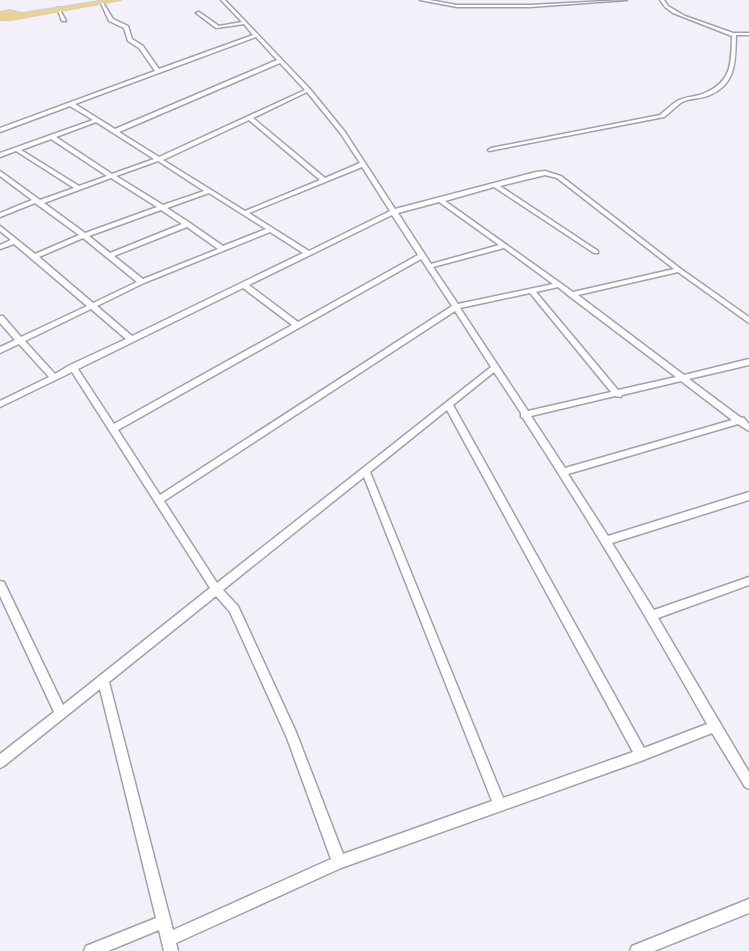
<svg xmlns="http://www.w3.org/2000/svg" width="749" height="951" viewBox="0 0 749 951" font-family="'DejaVu Sans',sans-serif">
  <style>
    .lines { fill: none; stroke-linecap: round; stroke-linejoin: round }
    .street-casing { stroke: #a2a0a8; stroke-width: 3 }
    .primary-casing { stroke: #d0cfd0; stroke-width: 2 }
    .street { fill: #fff; fill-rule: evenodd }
    .primary { fill: #e9d38d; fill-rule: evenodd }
  </style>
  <rect width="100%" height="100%" fill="#f3f0f9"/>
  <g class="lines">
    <defs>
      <g id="street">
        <path d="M221,0H225L310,89L345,132L395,209L536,172L545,171L561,176L681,269L749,317V323L678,272L578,295L684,375L749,359V365L689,379L740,417L744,418L749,424V431L738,424L568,474L608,536L749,492V500L612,543L654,610L749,577V585L658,618L749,772V789L745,787L712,733L641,761L341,868L176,943L178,951H164L159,930L108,951H84L86,946L156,918L100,689L4,766L0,768V754L54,712L0,596V581L4,582L63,705L210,588L72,372L0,407V401L49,377L19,344L0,353V347L15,340L0,323V316H3L21,337L87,306L14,244L0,249V245L11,240L0,231V226L35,254L79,235L35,203L0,217V213L32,200L0,176V171L40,200L74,188L16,151L0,157V153L93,120L70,106L0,132V128L155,71L139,48L128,41L124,28L109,21L100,1H102L113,19L128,26L132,39L143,46L159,69L253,35L244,24L216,28L196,13L199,12L219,26L242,22ZM256,37L277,60L115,129L75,104ZM280,63L305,90L159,157L119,132ZM307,92L341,134L360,163L325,178L253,118ZM249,120L320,180L245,211L163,160ZM96,122L154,159L112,174L56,137ZM51,139L107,176L79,186L21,150ZM158,161L204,191L163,205L116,176ZM362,167L390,211L309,251L249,213ZM545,175L557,178L674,269L573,292L445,201L494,187L594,253H598V251L500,186ZM111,178L157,207L85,233L44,203ZM209,193L266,229L223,246L190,223L167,208ZM439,202L499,245L431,264L398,213ZM161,210L182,224L110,253L89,236ZM392,215L418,255L298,322L249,285ZM187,227L218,249L143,279L114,256ZM270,232L303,253L132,336L97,306L144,283ZM83,238L137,282L93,303L39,257ZM504,248L553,284L458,304L433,267ZM421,259L452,306L160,495L118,430ZM558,287L569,296L676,377L618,390L536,292ZM243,288L292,325L114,424L78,369ZM530,293L611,392L528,411L460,308ZM91,309L126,339L70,365L55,374L25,341ZM455,311L491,367L217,583L164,501ZM494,372L521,413V417L523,418C588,518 648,619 707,724L644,748L453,405ZM681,381L732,420L565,468L531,416L615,396L621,397L622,395ZM447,410L633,752L503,798L370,472ZM364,477L492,801L343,854L296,732L238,606L223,590ZM216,596L230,612L287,738L331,859L173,930L109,682Z"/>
        <path d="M420,0H429L457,5H530L627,0L530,7H457Z"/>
        <path d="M660,0H664L668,6L685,16L733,33H749V35H736C735,61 737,83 710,95C701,99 690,98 682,102C676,106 670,113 664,117L489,151L488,150L491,148L660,115C666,110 673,103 679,100C688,96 698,97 707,92C733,80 731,61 732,36L673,13L665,7Z"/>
        <path d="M57,8H59L66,21H62Z"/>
        <path d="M749,899V913L654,951H630L632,946Z"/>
      </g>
      <path id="primary" d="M106,0H121L11,20H0V16L13,15L0,16V12L10,10L22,13Z"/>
    </defs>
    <use href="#street" class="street-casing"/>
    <use href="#primary" class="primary-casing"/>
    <use href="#street" class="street"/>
    <use href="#primary" class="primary"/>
  </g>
</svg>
